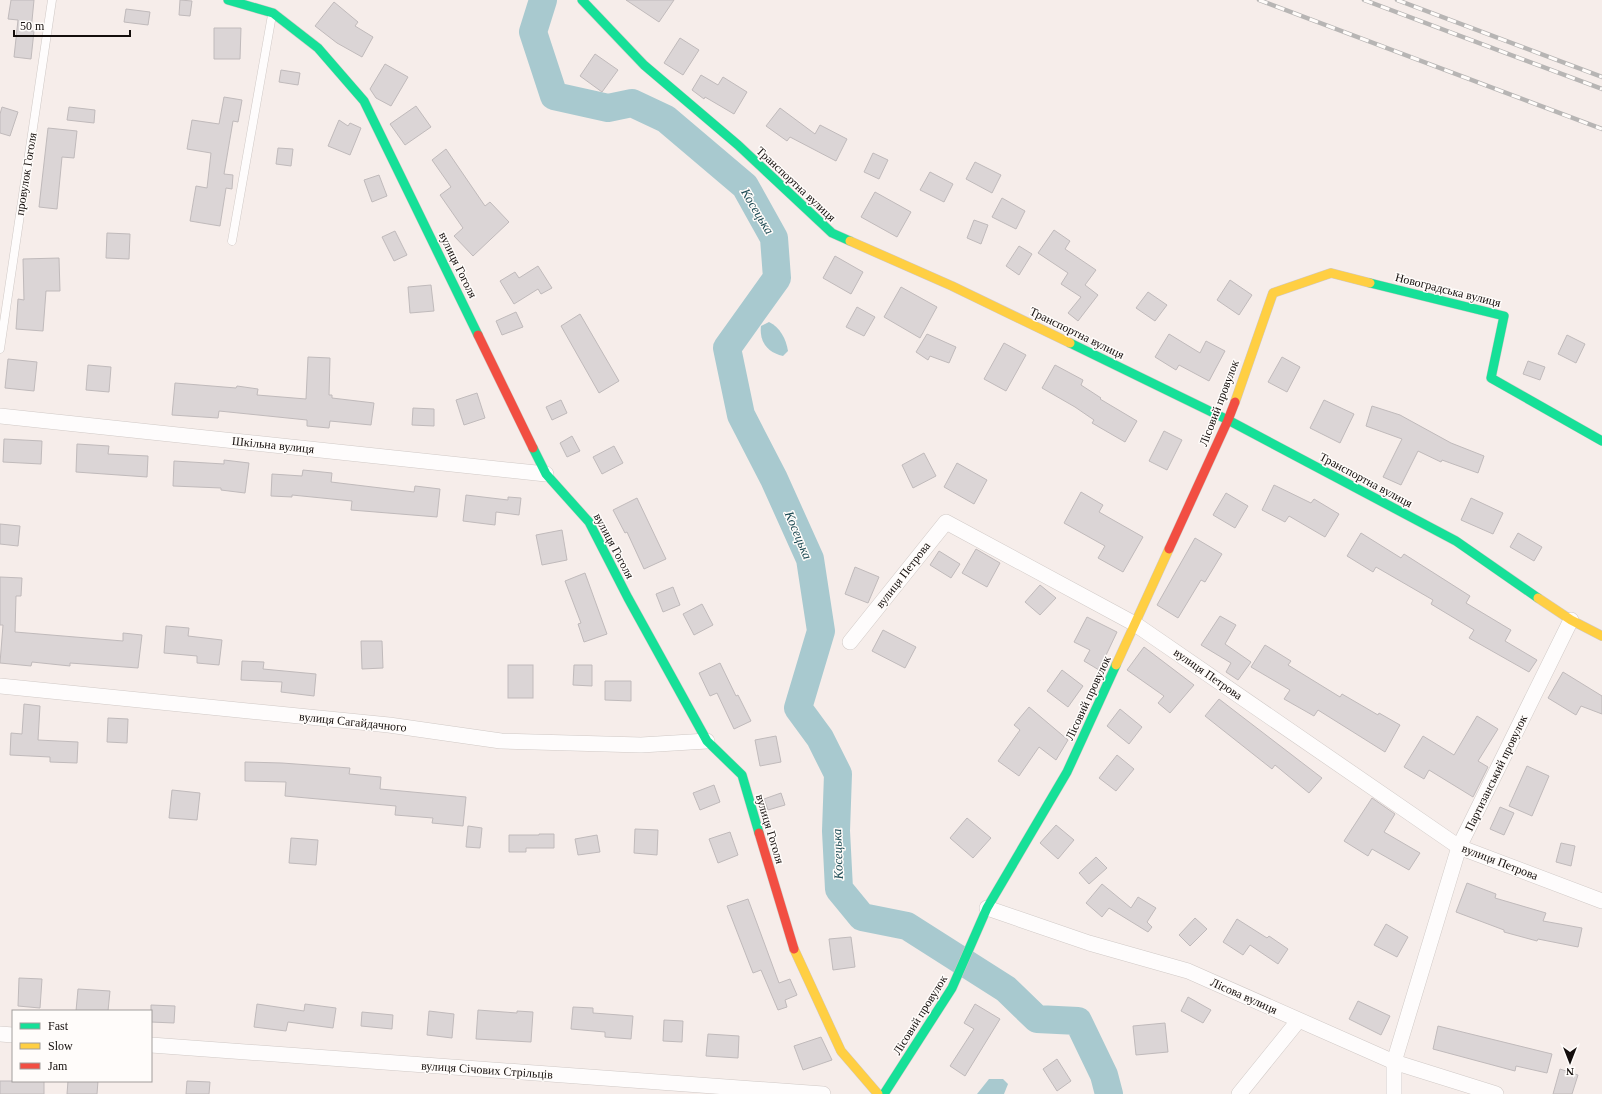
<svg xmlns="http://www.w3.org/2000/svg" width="1602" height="1094" viewBox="0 0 1602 1094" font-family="Georgia,serif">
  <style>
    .water { fill: #a8c9cf }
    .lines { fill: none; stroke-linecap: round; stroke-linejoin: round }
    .river { stroke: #a8c9cf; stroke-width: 28 }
    .building { fill: #dbd5d6; stroke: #c0babb }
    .lane-casing { stroke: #d0c9c6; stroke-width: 9 }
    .street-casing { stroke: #d0c9c6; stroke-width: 16 }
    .fast-casing { stroke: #d0c9c6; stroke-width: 10 }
    .slow-casing { stroke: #d0c9c6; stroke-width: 10 }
    .jam-casing { stroke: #d0c9c6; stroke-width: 10 }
    .lane { stroke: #fefcfc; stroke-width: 8 }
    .street { stroke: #fefcfc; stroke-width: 15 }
    .fast { stroke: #16e098; stroke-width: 9 }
    .slow { stroke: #ffcf43; stroke-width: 9 }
    .jam { stroke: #f24e42; stroke-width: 9 }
    .rail-casing { stroke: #b7b5b4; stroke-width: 4.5 }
    .rail { stroke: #fffcfa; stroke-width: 3; stroke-dasharray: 9; stroke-linecap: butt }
    .labels { text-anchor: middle; stroke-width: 3; stroke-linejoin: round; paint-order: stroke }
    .street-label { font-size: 12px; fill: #140e0c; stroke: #fffcfa }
    .water-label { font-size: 13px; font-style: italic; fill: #1c4a53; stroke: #fffcfa }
  </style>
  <rect width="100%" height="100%" fill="#f6edea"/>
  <g class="water">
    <path d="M769,322C780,327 786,339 788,351L783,356C768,353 759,342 761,326Z"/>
    <path d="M989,1079H1003L1008,1084L1004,1094H977Z"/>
  </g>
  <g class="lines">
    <path class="river" d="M543,0L533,32L554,96L608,108L632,103L666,119L745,186L774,238L777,278L727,348L741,415L774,479L810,559L821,631L798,708L820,738L838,774L836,831L839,889L862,917L907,926L1006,989L1037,1019L1078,1021L1104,1075L1109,1094"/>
  </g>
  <g class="building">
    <path d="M11,0H34L31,31H34L31,59L14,57L18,20L8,19Z"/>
    <path d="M180,0L192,1L190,16L179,15Z"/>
    <path d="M626,0H674L659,22Z"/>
    <path d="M334,2L358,22L355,26L373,37L362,57L337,43L315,26Z"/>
    <path d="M126,9L150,12L148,25L124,22Z"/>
    <path d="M214,28H241L240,59H214Z"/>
    <path d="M680,38L699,50L683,75L664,63Z"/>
    <path d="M595,54L618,70L602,92L580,76Z"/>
    <path d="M385,64L408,77L391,106L376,98L370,89Z"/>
    <path d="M281,70L300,73L298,85L279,82Z"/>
    <path d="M701,75L718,85L723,77L747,92L734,114L705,97L704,99L692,90Z"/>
    <path d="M224,97L242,100L238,122L233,121L224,174L233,175L232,189L226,188L220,226L190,221L196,186L207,188L211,153L187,149L192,120L219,124Z"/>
    <path d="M416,106L431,127L405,145L390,124Z"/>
    <path d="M2,107L18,112L10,136L0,133V114Z"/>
    <path d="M69,107L95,110L94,123L67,120Z"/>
    <path d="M780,108L815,134L820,125L847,139L836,161L790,137L787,141L766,126Z"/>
    <path d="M339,120L348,126L350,123L361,128L350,155L328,146Z"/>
    <path d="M48,128L77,131L74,158L62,157L57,209L39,207Z"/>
    <path d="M278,148L293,149L291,166L276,164Z"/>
    <path d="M446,149L485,206L490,202L509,222L473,256L454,236L463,228L440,195L451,187L432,160Z"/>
    <path d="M873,153L888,160L879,179L864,172Z"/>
    <path d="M975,162L1001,175L992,193L966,179Z"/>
    <path d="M930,172L953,184L944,202L920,190Z"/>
    <path d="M379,175L387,196L372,202L364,180Z"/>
    <path d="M875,192L911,212L897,237L861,217Z"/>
    <path d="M1002,198L1025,211L1016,229L992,217Z"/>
    <path d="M974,220L988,225L981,244L967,238Z"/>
    <path d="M1054,230L1070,241L1065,249L1096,270L1085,285L1098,295L1078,321L1068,313L1081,297L1061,284L1068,273L1038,253Z"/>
    <path d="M395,231L407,255L394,261L382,237Z"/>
    <path d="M107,233L130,234L129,259L106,258Z"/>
    <path d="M1019,246L1032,254L1019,275L1006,266Z"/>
    <path d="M835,256L863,272L851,294L823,278Z"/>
    <path d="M59,258L60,291H46L43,331L16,329L18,299L24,300L23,259Z"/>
    <path d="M538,266L552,288L541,294L538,289L514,304L500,281L515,272L519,278Z"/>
    <path d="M1230,280L1252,295L1239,315L1217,300Z"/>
    <path d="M431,285L434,311L410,313L408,287Z"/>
    <path d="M901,287L937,307L920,338L884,317Z"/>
    <path d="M1148,292L1167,305L1155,321L1136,308Z"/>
    <path d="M857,307L875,317L864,336L846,327Z"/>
    <path d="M516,312L523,327L502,335L496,321Z"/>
    <path d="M580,314L619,381L599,393L561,326Z"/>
    <path d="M927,334L956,347L949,363L930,356L928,360L916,352Z"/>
    <path d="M1169,334L1200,353L1206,341L1225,351L1209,381L1179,365L1176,370L1155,357Z"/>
    <path d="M1567,335L1585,344L1576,363L1558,354Z"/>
    <path d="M1004,343L1026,355L1006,391L984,379Z"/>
    <path d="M308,357L330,358L329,395H332V398L374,403L371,425L330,421L329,428L307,426V420L219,411L218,418L172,415L175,383L236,388L237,386L258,389L257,395L306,399Z"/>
    <path d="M1282,357L1300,367L1287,392L1268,382Z"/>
    <path d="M8,359L37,362L34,391L5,388Z"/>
    <path d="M1528,361L1545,367L1540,380L1523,374Z"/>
    <path d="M88,365L111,367L109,392L86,390Z"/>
    <path d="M1055,365L1083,380L1081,385L1101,398L1100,399L1137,421L1125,442L1092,423L1094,420L1075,407L1042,388Z"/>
    <path d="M477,393L485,418L464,425L456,400Z"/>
    <path d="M561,400L567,413L552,420L546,407Z"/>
    <path d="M1324,400L1354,414L1340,443L1310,428Z"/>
    <path d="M1372,406L1400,415L1451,443L1484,456L1478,473L1442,460L1441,462L1418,451L1401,485L1383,477L1402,439L1366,426Z"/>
    <path d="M413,408L434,409V426L412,425Z"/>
    <path d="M1164,431L1182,440L1167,470L1149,461Z"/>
    <path d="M572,436L580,451L567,457L560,443Z"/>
    <path d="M4,439L42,441L41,464L3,462Z"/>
    <path d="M77,444L109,446L108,454L148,456L147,477L76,472Z"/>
    <path d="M614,446L623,463L602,474L593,457Z"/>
    <path d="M924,453L936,476L913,488L902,465Z"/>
    <path d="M224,460L249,463L245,493L221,490V488L173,486L174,461L224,464Z"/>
    <path d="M957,463L987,480L974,504L944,487Z"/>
    <path d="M303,470L332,473L331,482L414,492L415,486L440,489L437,517L351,510L352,501L292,495V497L271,496L272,474L302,476Z"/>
    <path d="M1274,485L1311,503L1314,499L1339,514L1325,537L1289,516L1285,522L1262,510Z"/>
    <path d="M1081,492L1103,505L1099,512L1143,537L1123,572L1098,558L1105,546L1064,523Z"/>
    <path d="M1226,493L1248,506L1235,528L1213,515Z"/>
    <path d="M466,495L508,500V497L521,498L519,515L496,512L495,525L463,521Z"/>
    <path d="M637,498L666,559L644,569L627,532L625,533L613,510Z"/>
    <path d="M1471,498L1503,513L1493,534L1461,520Z"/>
    <path d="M0,524L20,526L18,546L0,544Z"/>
    <path d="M562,530L567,560L542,565L536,535Z"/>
    <path d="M1361,533L1401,558L1404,554L1470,596L1466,603L1511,630L1505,641L1537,660L1529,672L1469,638L1474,630L1431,604L1433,600L1376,567L1373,572L1347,556Z"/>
    <path d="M1518,533L1542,547L1534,561L1510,547Z"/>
    <path d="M1195,538L1222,554L1205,582L1201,580L1178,618L1157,605Z"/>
    <path d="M976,549L1000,563L987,587L962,573Z"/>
    <path d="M939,551L960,564L951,578L930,565Z"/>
    <path d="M855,567L879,577L868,603L845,594Z"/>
    <path d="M585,573L607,634L584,642L578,624L581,623L565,581Z"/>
    <path d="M0,577L22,578L21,596H16L15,632L123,641V633L142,635L138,668L70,663V666L32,662L31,666L0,663L3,625H0Z"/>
    <path d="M1040,585L1056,598L1040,615L1025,602Z"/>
    <path d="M673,587L680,605L663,612L656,594Z"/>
    <path d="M702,604L713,625L694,635L683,614Z"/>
    <path d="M1220,616L1236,625L1225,644L1251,662L1238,680L1226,672L1231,663L1201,645Z"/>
    <path d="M1087,617L1117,632L1099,670L1084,661L1090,650L1074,642Z"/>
    <path d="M166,626L189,628L188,636L222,640L219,665L197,663V656L164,653Z"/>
    <path d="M883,630L916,647L905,668L872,651Z"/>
    <path d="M361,641H382L383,668L362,669Z"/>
    <path d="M1265,645L1291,661L1288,665L1340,697L1342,694L1378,715L1379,713L1400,725L1385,752L1318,710L1314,716L1284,699L1290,690L1251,667Z"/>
    <path d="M1144,647L1194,685L1170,713L1158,703L1164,696L1127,670Z"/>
    <path d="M242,661L264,662L263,669L316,674L314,696L281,692L282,682L241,680Z"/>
    <path d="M720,663L736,696L738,695L751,721L734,729L717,693L710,696L699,673Z"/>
    <rect x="508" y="665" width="25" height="33"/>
    <path d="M574,665H592V686L573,685Z"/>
    <path d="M1062,670L1083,686L1068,707L1047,691Z"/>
    <path d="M1563,672L1602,696V714L1581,706L1576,715L1548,698Z"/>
    <path d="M605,681H631V701L605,700Z"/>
    <path d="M1219,699L1322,778L1309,793L1275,765L1272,769L1205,716Z"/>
    <path d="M24,704L40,706L38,740L78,742L77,763L50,762V757L10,755L11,733L22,734Z"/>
    <path d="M1029,707L1068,740L1056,760L1039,747L1019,776L998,761L1020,730L1014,725Z"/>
    <path d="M1120,709L1142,727L1129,744L1107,726Z"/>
    <path d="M1477,716L1498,729L1478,761L1488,767L1473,797L1429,770L1424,779L1404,767L1423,736L1454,755Z"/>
    <path d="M108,718L128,719L127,743L107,742Z"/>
    <path d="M776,736L781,762L760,766L755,740Z"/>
    <path d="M1117,755L1134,769L1116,791L1099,778Z"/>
    <path d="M245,762L282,763L350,768L349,774L381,777L380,789L466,797L463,826L432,823L433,818L395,815L396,806L285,796L286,782L245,781Z"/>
    <path d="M1527,766L1549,776L1532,816L1509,806Z"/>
    <path d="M714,785L720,802L700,810L693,793Z"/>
    <path d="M172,790L200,793L197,820L169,818Z"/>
    <path d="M781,793L785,805L768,810L764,799Z"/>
    <path d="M1372,798L1395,814L1384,832L1420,853L1409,870L1372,849L1368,856L1344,841Z"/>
    <path d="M1500,807L1514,813L1504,835L1490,829Z"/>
    <path d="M967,818L991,838L973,858L950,838Z"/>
    <path d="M1056,825L1074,840L1058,859L1040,843Z"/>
    <path d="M468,826L482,828L480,848L466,847Z"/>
    <path d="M635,829L658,830L657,855L634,853Z"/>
    <path d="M730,832L738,855L718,863L709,839Z"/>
    <path d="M539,834H554V848H526V852H509V835H539Z"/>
    <path d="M597,835L600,852L578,855L575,839Z"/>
    <path d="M291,838L318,840L316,865L289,863Z"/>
    <path d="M1561,843L1575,846L1571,866L1556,862Z"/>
    <path d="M1096,857L1107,868L1089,884L1079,873Z"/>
    <path d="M1467,883L1496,894L1495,898L1546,913L1543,921L1582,928L1578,947L1538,939L1537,941L1504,932V930L1456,912Z"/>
    <path d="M1102,884L1131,908L1138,897L1156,908L1147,922L1152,927L1148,932L1109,908L1102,917L1086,903Z"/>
    <path d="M748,899L779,983L790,979L797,995L785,1000L787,1007L778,1010L761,970L753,973L727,906Z"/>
    <path d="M1195,918L1207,929L1190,946L1179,935Z"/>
    <path d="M1237,919L1267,938L1269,936L1288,949L1278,964L1250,945L1243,955L1223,942Z"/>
    <path d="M1386,924L1408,937L1397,957L1374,945Z"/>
    <path d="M851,937L855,967L833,970L829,939Z"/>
    <path d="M19,978L42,979L40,1008L18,1006Z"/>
    <path d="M78,989L110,991L108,1011H76Z"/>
    <path d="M1188,997L1211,1010L1203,1023L1181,1011Z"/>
    <path d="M1358,1001L1390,1016L1381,1035L1349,1019Z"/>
    <path d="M257,1004L304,1011L305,1004L336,1008L333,1028L288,1022L286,1031L254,1027Z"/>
    <path d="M975,1004L1000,1019L965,1076L950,1066L974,1029L964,1023Z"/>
    <path d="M151,1005L175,1006L174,1023L151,1022Z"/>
    <path d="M573,1007L593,1008V1013L633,1016L631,1039L605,1037V1032L571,1029Z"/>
    <path d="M478,1010L517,1013V1011L533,1012L531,1042L476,1039Z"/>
    <path d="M429,1011L454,1014L452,1038L427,1035Z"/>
    <path d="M362,1012L393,1015L392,1029L361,1026Z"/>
    <path d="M664,1020L683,1021L682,1042L663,1041Z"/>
    <path d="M1165,1023L1168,1052L1136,1055L1133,1026Z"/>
    <path d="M1438,1026L1552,1054L1547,1073L1516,1066L1515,1071L1433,1049Z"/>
    <path d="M708,1034L739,1036L738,1058L706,1056Z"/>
    <path d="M821,1037L832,1060L803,1070L794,1046Z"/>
    <path d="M1057,1059L1071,1081L1057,1091L1043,1069Z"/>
    <path d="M1560,1069L1578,1075L1572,1094H1553Z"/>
    <rect x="0" y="1081" width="44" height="13"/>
    <path d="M68,1081H98L97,1094H67Z"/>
    <path d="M187,1081L210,1082L209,1094H186Z"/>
  </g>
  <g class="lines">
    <defs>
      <g id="lane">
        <path d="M232,241L272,15"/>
        <path d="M0,349L52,0"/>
      </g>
      <g id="street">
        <path d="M0,416L546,474"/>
        <path d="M850,642L946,522L1135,624L1459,847L1602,901"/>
        <path d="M0,686L389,725L501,741L641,745L707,741"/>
        <path d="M987,908L1089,943L1188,971L1394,1062L1496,1094"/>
        <path d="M0,1034L13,1035"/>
        <path d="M151,1045L823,1094"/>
        <path d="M1239,1094L1298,1021"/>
        <path d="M1394,1094V1062L1459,847L1571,620"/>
      </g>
      <g id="fast">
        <path d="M228,0L273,13L318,48L364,101L478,335"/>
        <path d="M582,0L644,65L738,145L832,233L850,241"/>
        <path d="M1370,283L1504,316L1491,378L1602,441"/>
        <path d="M1070,343L1228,420L1456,541L1538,598"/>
        <path d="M533,448L546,474L589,522L628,598L707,741L742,775L759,833"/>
        <path d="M884,1094L952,988L987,908L1067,772L1116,665"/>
      </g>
      <g id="slow">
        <path d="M850,241L952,286L1070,343"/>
        <path d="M1235,402L1273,293L1331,273L1370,283"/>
        <path d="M1538,598L1571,620L1602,636"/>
        <path d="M1116,665L1169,549"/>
        <path d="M794,949L841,1051L878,1094"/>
      </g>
      <g id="jam">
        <path d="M478,335L533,448"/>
        <path d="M1169,549L1228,420L1235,402"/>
        <path d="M759,833L794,949"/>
      </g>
    </defs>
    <use href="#lane" class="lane-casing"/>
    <use href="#street" class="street-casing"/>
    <use href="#fast" class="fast-casing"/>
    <use href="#slow" class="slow-casing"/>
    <use href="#jam" class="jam-casing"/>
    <use href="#lane" class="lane"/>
    <use href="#street" class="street"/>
    <use href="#fast" class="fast"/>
    <use href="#slow" class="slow"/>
    <use href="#jam" class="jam"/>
    <defs>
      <g id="rail">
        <path d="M1259,0L1602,129"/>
        <path d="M1364,0L1602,89"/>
        <path d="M1397,0L1602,77"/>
      </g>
    </defs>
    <use href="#rail" class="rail-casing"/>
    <use href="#rail" class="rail"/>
  </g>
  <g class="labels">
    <g class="street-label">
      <text transform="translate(26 174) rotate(-81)" y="4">провулок Гоголя</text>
      <text transform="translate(796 184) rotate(43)" y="4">Транспортна вулиця</text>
      <text transform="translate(458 265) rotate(64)" y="4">вулиця Гоголя</text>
      <text transform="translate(1448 290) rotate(14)" y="4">Новоградська вулиця</text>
      <text transform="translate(1077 333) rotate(26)" y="4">Транспортна вулиця</text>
      <text transform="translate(1219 403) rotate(-69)" y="4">Лісовий провулок</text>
      <text transform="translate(273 445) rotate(6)" y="4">Шкільна вулиця</text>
      <text transform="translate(1366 480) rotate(28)" y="4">Транспортна вулиця</text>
      <text transform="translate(614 546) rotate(62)" y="4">вулиця Гоголя</text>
      <text transform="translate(903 575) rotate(-52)" y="4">вулиця Петрова</text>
      <text transform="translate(1208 674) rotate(35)" y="4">вулиця Петрова</text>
      <text transform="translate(1088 698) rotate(-65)" y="4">Лісовий провулок</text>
      <text transform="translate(353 722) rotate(6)" y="4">вулиця Сагайдачного</text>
      <text transform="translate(1496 773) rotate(-64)" y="4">Партизанський провулок</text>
      <text transform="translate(770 829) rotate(73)" y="4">вулиця Гоголя</text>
      <text transform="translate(1500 862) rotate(21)" y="4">вулиця Петрова</text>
      <text transform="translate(1244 996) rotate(24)" y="4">Лісова вулиця</text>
      <text transform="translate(920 1015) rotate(-58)" y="4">Лісовий провулок</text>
      <text transform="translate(487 1070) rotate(4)" y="4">вулиця Січових Стрільців</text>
    </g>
    <g class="water-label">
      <text transform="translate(758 211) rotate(59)" y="5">Косецька</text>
      <text transform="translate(799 535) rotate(67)" y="5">Косецька</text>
      <text transform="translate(837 854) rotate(-92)" y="5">Косецька</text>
    </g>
  </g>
  <rect x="12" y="1010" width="140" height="72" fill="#fffcfa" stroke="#a19d9b"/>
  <rect x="20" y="1023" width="20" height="6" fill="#16e098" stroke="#a19d9b"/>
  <text x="48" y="1030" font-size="12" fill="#140e0c">Fast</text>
  <rect x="20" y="1043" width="20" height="6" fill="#ffcf43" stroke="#a19d9b"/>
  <text x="48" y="1050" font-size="12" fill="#140e0c">Slow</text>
  <rect x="20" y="1063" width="20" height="6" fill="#f24e42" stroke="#a19d9b"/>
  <text x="48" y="1070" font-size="12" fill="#140e0c">Jam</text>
  <g transform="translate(1570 1062) rotate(180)" stroke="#fffcfa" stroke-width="3" paint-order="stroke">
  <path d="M0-3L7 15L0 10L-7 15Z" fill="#140e0c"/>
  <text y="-6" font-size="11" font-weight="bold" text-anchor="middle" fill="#140e0c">N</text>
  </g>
  <path d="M14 30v6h116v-6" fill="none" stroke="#140e0c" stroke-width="2"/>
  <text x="20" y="30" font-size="12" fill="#140e0c" stroke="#fffcfa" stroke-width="3" paint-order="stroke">50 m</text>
</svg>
